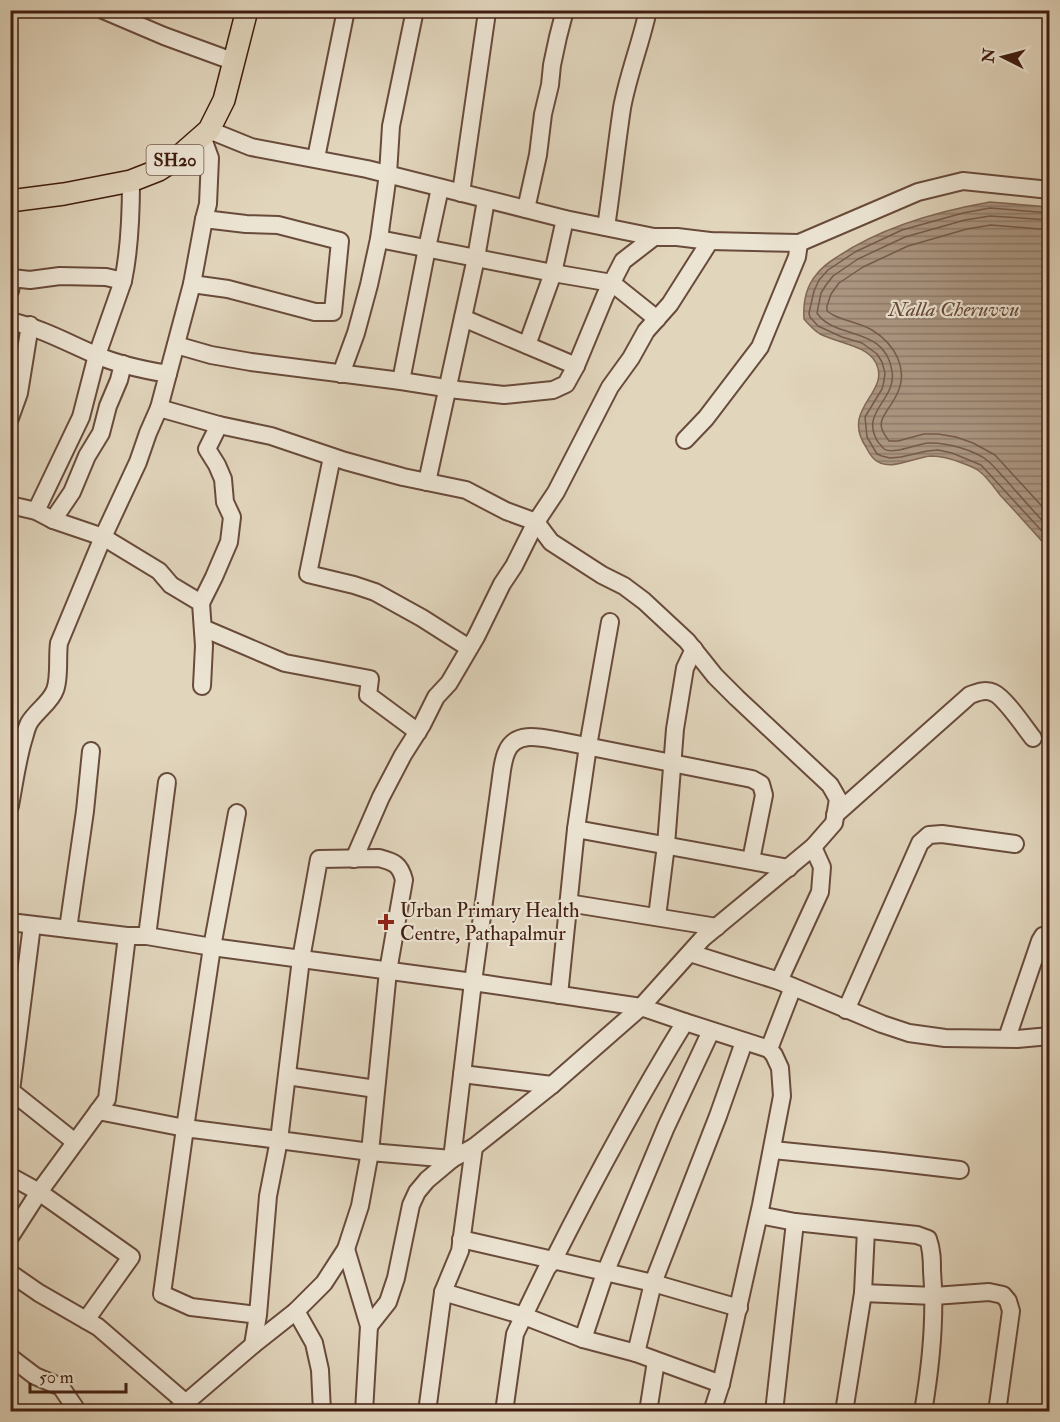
<svg xmlns="http://www.w3.org/2000/svg" width="1060" height="1422" viewBox="0 0 1060 1422" font-family="'IM FELL Double Pica',serif">
  <style>
    .water { fill: url(#water-rules); stroke: #816654; stroke-width: 1.5 }
    .lines { fill: none; stroke-linecap: round; stroke-linejoin: round }
    .shore { stroke: #765a49; stroke-width: 1.5 }
    .minor-casing { stroke: #694b3b; stroke-width: 20 }
    .major-casing { stroke: #411d10; stroke-width: 24 }
    .minor { stroke: #ece4d3; stroke-width: 16 }
    .major { stroke: #e1d5bc; stroke-width: 21 }
    .poi-dot { fill: #8f2418; stroke: #ece4d3; stroke-width: 2 }
    .labels { text-anchor: middle; stroke-width: 4.5; stroke-linejoin: round; paint-order: stroke }
    .shield { fill: #ece4d3; stroke: #74594a; stroke-width: 1.5 }
    .shield-label { font-size: 18px; font-weight: bold; fill: #411d10 }
    .poi-label { font-size: 20px; fill: #411d10; stroke: #ece4d3; text-anchor: start }
    .water-label { font-size: 21px; font-style: italic; fill: #664738; stroke: #ece4d3 }
  </style>
  <defs>
    <pattern id="water-rules" width="6" height="5" patternUnits="userSpaceOnUse" patternTransform="scale(1.5)"><rect width="6" height="5" fill="#ab9682"/><path d="M0 2.5h6" fill="none" stroke="#8d7a69"/></pattern>
  </defs>
  <rect width="100%" height="100%" fill="#e1d5bc"/>
  <filter id="stains"><feTurbulence type="fractalNoise" baseFrequency=".00333" numOctaves="4"/><feColorMatrix values="0 0 0 0 .2 0 0 0 0 .09 0 0 0 0 .02 0 0 0 .5 -.17"/></filter>
  <radialGradient id="worn" r=".72"><stop offset=".6" stop-color="#630" stop-opacity="0"/><stop offset="1" stop-color="#630" stop-opacity=".3"/></radialGradient>
  <path class="water" d="M990,202L1049,207V549C1033,531 1017,513 1000,495C994,487 987,477 979,471C974,467 967,465 962,463C952,459 942,456 931,456C914,457 889,473 874,459C871,456 868,451 866,447C840,408 891,393 876,363C867,345 837,343 820,334C814,330 809,325 804,319C803,303 806,287 816,275C822,267 829,262 837,257C880,228 939,211 990,202Z"/>
  <g class="lines">
    <g class="shore">
      <path d="M1050,213L990,208L963,213L902,230L855,252L828,270L819,280L814,291L809,313L810,317L818,326L842,337L862,343L877,354L882,362L885,373L884,381L882,389L865,417L867,437L877,454L882,456L890,458L901,457L927,451L938,450L952,453L981,465L1050,540"/>
      <path d="M1050,220L990,216L965,220L905,237L858,259L833,276L826,285L821,293L817,313C834,340 885,325 892,371C897,400 859,412 878,442C879,443 883,448 884,449C893,455 917,444 928,443C945,442 975,450 988,461C995,467 1001,475 1007,481C1021,497 1035,513 1050,529"/>
      <path d="M1050,230L991,225L967,229L908,246L863,267L839,283L831,294L827,306V311L833,315C845,321 860,323 872,330C895,344 910,370 896,396C893,403 884,413 882,420C879,428 885,435 889,441H898L924,434H938L956,437L973,443L995,455L1050,515"/>
    </g>
    <defs>
      <g id="minor">
        <path d="M103,10L164,36L235,62"/>
        <path d="M209,130L251,147L367,169L565,219L654,237"/>
        <path d="M316,158L346,10"/>
        <path d="M461,193L487,12"/>
        <path d="M526,209L538,155L543,114L550,85L552,65L558,37L565,10"/>
        <path d="M606,227C612,188 616,148 622,108C628,75 641,43 648,10"/>
        <path d="M379,239L553,273L612,283L657,319"/>
        <path d="M192,284L228,289L315,312H333L340,241L278,225L246,224L204,219"/>
        <path d="M10,291L12,278L30,280L60,276L106,277L123,281C130,248 131,215 131,181"/>
        <path d="M463,318L576,366"/>
        <path d="M10,321C41,328 68,343 96,355C119,365 144,370 168,374L159,408"/>
        <path d="M176,345L211,355L251,362L401,381L458,390L504,395L553,390L566,384L576,366L605,296L623,261L654,237H677L710,241L799,243L918,192L963,181L1050,190"/>
        <path d="M527,345L553,273L565,219"/>
        <path d="M168,374L192,284L204,219L208,204L210,158L202,136"/>
        <path d="M341,374L356,333L369,285L379,239L388,174L391,126L415,10"/>
        <path d="M401,381L427,248L440,188"/>
        <path d="M10,418L19,393L30,325"/>
        <path d="M219,425L271,436L345,461L403,477L466,490L506,511L536,522L551,542L602,575L624,586L644,601L687,641L715,676L737,698L830,785L838,799L834,823L813,847L703,938L641,1007L473,982L502,770C503,764 504,757 507,751C516,730 543,738 561,741L752,779L761,784L764,795L751,860"/>
        <path d="M685,440L706,418L760,347L797,257L799,243"/>
        <path d="M332,457L308,574L354,585L375,592L422,618L469,648"/>
        <path d="M427,482L476,258L486,200"/>
        <path d="M10,505L36,511L53,520L103,537L159,571L171,585L201,603L204,646L202,686"/>
        <path d="M36,511L81,417L97,355L123,281"/>
        <path d="M53,520L72,492L87,456L101,433L108,406L119,380L123,364"/>
        <path d="M203,628L285,663L370,679L368,695L418,732"/>
        <path d="M10,806C14,784 17,762 23,741C25,735 26,729 29,723C36,711 51,702 55,690C60,678 57,657 59,643L103,537L138,462L148,433L159,408L219,425L207,449L217,465L223,479L225,502L232,517L229,542L214,577L201,603"/>
        <path d="M835,815L970,695C978,692 986,689 994,693C1005,698 1025,728 1033,738"/>
        <path d="M576,829L588,746L610,622"/>
        <path d="M379,858C394,862 400,864 404,880L388,971L370,1152L279,1140L301,959L319,859Z"/>
        <path d="M354,859L381,797L403,755L422,725L436,697L449,683L476,637L502,584L514,566L536,522L556,492L610,387L631,358L646,331L670,304L710,241"/>
        <path d="M568,903L717,927"/>
        <path d="M657,917L666,845L675,729L685,668L694,649"/>
        <path d="M10,922L127,936H147L212,947L473,982L452,1159L474,1147L552,1085L641,1007L685,1022C637,1100 594,1180 553,1261L547,1268L515,1334L504,1412"/>
        <path d="M32,925L11,1091L75,1142"/>
        <path d="M68,929L85,811L91,751"/>
        <path d="M147,936L167,782"/>
        <path d="M690,953L779,981L882,1024L909,1033L945,1038L1017,1039L1050,1036"/>
        <path d="M779,981L820,892L822,867L813,847"/>
        <path d="M559,995L576,829L789,868"/>
        <path d="M846,1010L920,843L929,835L942,834L1015,844"/>
        <path d="M685,1022L769,1049L774,1055L780,1068L782,1096L761,1205L721,1384L712,1412"/>
        <path d="M1007,1038L1040,941L1043,936L1050,937"/>
        <path d="M769,1049L793,987"/>
        <path d="M462,1074L552,1085"/>
        <path d="M287,1076L376,1089"/>
        <path d="M98,1111L185,1128L212,947L237,813"/>
        <path d="M773,1150L883,1161L960,1170"/>
        <path d="M10,1176L39,1192L131,1257L86,1320"/>
        <path d="M759,1215L795,1222L917,1235L928,1239C932,1250 932,1260 932,1271C936,1318 931,1365 923,1412"/>
        <path d="M10,1237L39,1192L107,1099L127,936"/>
        <path d="M461,1239L653,1283L739,1308"/>
        <path d="M346,1249L369,1326L364,1412"/>
        <path d="M10,1273L39,1293L98,1327L186,1403V1412"/>
        <path d="M443,1292L524,1316L583,1339L636,1353L721,1384"/>
        <path d="M863,1293L934,1296L989,1292L1003,1295L1008,1301L1011,1311L997,1412"/>
        <path d="M296,1311L314,1343L320,1370L322,1412"/>
        <path d="M369,1326L388,1302L396,1278L411,1205L417,1192L427,1180L452,1159"/>
        <path d="M583,1339L605,1273L666,1127L711,1031"/>
        <path d="M253,1345L296,1311L324,1283L346,1249L360,1206L370,1152L452,1159"/>
        <path d="M636,1353L653,1283L718,1116L744,1042"/>
        <path d="M10,1357L35,1376L61,1387L78,1412"/>
        <path d="M175,1412L253,1345L258,1315L191,1307L162,1294L185,1128L279,1140L268,1196L258,1315"/>
        <path d="M427,1412L443,1292L460,1251L474,1147"/>
        <path d="M648,1412L656,1361"/>
        <path d="M774,1412L795,1222"/>
        <path d="M844,1412L863,1293L866,1230"/>
      </g>
      <path id="major" d="M10,201L64,194L131,181L159,170L176,159L209,130L224,100L247,10"/>
    </defs>
    <use href="#minor" class="minor-casing"/>
    <use href="#major" class="major-casing"/>
    <use href="#minor" class="minor"/>
    <use href="#major" class="major"/>
  </g>
  <path class="poi-dot" d="M383 913h6v6h6v6h-6v6h-6v-6h-6v-6h6z"/>
  <g class="labels">
    <rect class="shield" x="146.5" y="145" width="57" height="30" rx="4.5"/>
    <g class="shield-label">
      <text x="175" y="166">SH20</text>
    </g>
    <g class="poi-label">
      <text x="400" y="917">Urban Primary Health<tspan x="400" dy="23">Centre, Pathapalmur</tspan></text>
    </g>
    <g class="water-label">
      <text x="954" y="316">Nalla Cheruvvu</text>
    </g>
  </g>
  <rect width="1060" height="1422" fill="none" stroke="#e1d5bc" stroke-width="36"/>
  <rect x="12" y="12" width="1036" height="1398" fill="none" stroke="#411d10" stroke-width="3"/>
  <rect x="18" y="18" width="1024" height="1386" fill="none" stroke="#411d10" stroke-width="1.5"/>
  <g transform="translate(1003 57) rotate(276)" stroke="#ece4d3" stroke-width="4.5" paint-order="stroke">
  <path d="M0-4.5L10 22L0 15L-10 22Z" fill="#411d10"/>
  <text y="-9" font-size="16" font-weight="bold" text-anchor="middle" fill="#411d10">N</text>
  </g>
  <path d="M30 1383v9h96v-9" fill="none" stroke="#411d10" stroke-width="3"/>
  <text x="39" y="1383" font-size="18" fill="#411d10" stroke="#ece4d3" stroke-width="4.5" paint-order="stroke">50 m</text>
  <rect width="100%" height="100%" filter="url(#stains)"/>
  <rect width="100%" height="100%" fill="url(#worn)"/>
</svg>
